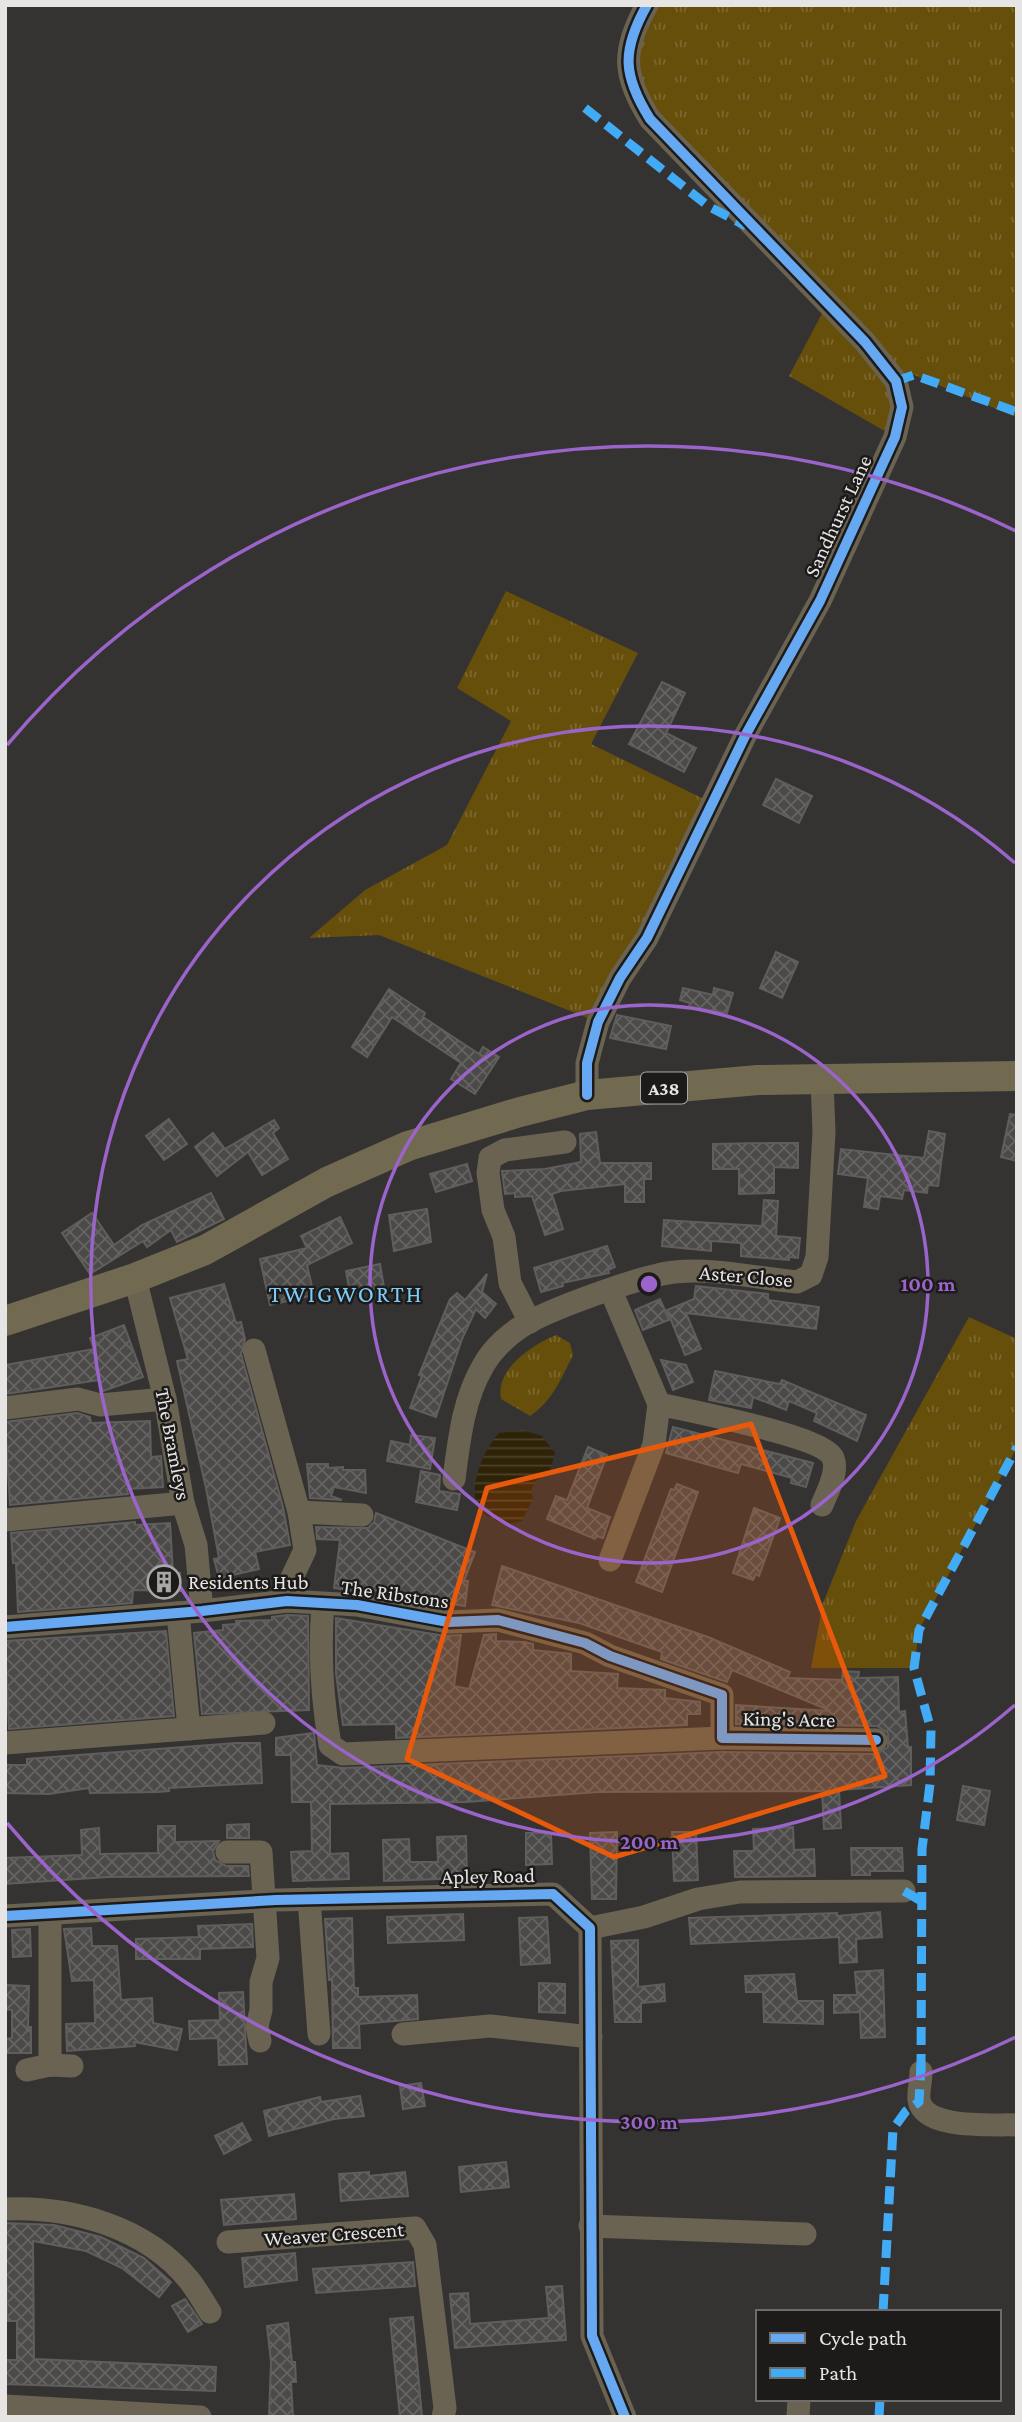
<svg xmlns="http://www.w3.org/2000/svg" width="1022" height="2422" viewBox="0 0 1022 2422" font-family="'Crimson Pro',serif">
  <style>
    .grass { fill: url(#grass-tufts) }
    .water { fill: url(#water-rules) }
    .building { fill: url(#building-cross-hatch); stroke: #5f5e5d; stroke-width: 2 }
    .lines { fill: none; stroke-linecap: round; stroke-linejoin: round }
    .minor { stroke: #6a6352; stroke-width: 23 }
    .major { stroke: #726951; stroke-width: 30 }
    .quiet { stroke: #42abf6; stroke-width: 9; stroke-dasharray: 18 9; stroke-linecap: butt }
    .cycleway-casing { stroke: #1c1b1a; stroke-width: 15 }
    .cycleway { stroke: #66a8f1; stroke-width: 10 }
    .marked { fill: #e8590c; fill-opacity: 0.2; stroke: #e8590c; stroke-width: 5; stroke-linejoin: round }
    .ring { fill: none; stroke: #9b64ca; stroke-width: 3.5 }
    .labels { text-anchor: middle; stroke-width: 5; stroke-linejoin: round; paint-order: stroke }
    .shield { fill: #1c1b1a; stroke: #a9a8a7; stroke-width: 2 }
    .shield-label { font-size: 19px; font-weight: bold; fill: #e6e5e3 }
    .street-label { font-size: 21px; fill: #e6e5e3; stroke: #1c1b1a }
    .poi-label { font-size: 21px; fill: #e6e5e3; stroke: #1c1b1a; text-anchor: start }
    .quarter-label { font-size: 24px; letter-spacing: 2px; fill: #7dcbf8; stroke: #1c1b1a }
    .centre { fill: #9b64ca; stroke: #1c1b1a; stroke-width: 3.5 }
    .ring-label { font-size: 21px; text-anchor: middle; font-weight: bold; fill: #9b64ca; stroke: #1c1b1a; stroke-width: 5; stroke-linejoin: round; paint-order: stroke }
  </style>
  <defs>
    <pattern id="grass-tufts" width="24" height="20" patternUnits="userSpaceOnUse" patternTransform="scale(1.75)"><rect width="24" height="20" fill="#664e0b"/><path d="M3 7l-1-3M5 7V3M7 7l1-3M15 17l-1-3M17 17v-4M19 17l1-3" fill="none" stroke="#7c672e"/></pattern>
    <pattern id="water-rules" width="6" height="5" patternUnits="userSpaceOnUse" patternTransform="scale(1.75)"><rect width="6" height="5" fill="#2e2207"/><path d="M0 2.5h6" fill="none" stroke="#4c422b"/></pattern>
    <pattern id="building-cross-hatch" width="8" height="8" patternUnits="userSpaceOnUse" patternTransform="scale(1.75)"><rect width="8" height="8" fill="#4b4a49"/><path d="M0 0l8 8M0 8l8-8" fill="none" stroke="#656463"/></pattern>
  </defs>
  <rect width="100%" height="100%" fill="#343332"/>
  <g class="grass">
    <path d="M647,5H1017L1016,417L914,375L896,381L895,437L789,376L827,304L632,92Z"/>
    <path d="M506,591L638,653L591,744L712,803L598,1022L379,935L309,938L365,890L447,845L511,721L457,688Z"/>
    <path d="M969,1317L1017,1339V1447L919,1630L914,1668H811L823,1603L856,1521Z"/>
    <path d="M556,1335L570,1343L573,1355C562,1377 552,1402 530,1416L501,1399C495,1369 532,1345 556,1335Z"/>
  </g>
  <path class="water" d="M523,1430L542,1436L555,1453L550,1471L536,1481L531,1490L533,1499L522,1521C503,1528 478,1518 475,1495C473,1475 486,1447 499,1433Z"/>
  <g class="building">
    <path d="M662,682L685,693L666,733L696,748L684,772L629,744Z"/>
    <path d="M776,779L812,796L799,823L763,805Z"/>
    <path d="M776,952L798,962L782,998L760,988Z"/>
    <path d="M683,988L713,995L714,988L733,993L727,1013L689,1007L690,1003L680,1000Z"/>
    <path d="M389,989L425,1013L423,1017L479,1054L483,1047L499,1057L475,1094L451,1079L461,1063L392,1017L367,1057L352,1047Z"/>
    <path d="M617,1015L671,1026L666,1049L610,1038Z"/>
    <path d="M1010,1114L1017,1115V1161L1001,1157Z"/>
    <path d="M169,1119L187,1144L164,1160L146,1136Z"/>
    <path d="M274,1120L279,1128L273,1133L288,1159L262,1175L248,1152L217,1176L195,1147L213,1133L225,1149Z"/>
    <path d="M929,1131L945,1134L938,1186L928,1185L927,1193L904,1190L902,1199L880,1196L878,1209L864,1207L868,1178L838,1174L841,1149L924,1158Z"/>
    <path d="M596,1132L600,1163H651V1179H644V1202H625V1184L561,1191L552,1194L563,1229L545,1235L532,1196L515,1197V1193L505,1194L502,1171L545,1169L581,1162L580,1134Z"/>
    <path d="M771,1143H798V1168L774,1167V1193L739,1194V1169H713V1144Z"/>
    <path d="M467,1164L472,1181L436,1192L430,1174Z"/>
    <path d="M211,1193L224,1219L177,1242L171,1230L147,1247L143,1241L90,1274L62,1233L92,1213L114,1245L142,1225Z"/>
    <path d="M764,1200L778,1201L776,1236L800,1238L798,1258L789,1257V1260L741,1256V1243L711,1241V1251L662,1246L664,1220L762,1226Z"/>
    <path d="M427,1209L431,1242L394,1251L389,1215Z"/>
    <path d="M340,1217L352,1243L307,1265L314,1295L270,1305L260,1259L307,1248L301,1236Z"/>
    <path d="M607,1246L615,1267L608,1270L609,1273L562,1283L563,1286L541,1292L534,1268Z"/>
    <path d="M380,1264L384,1287L350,1294L346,1271Z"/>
    <path d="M487,1274L482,1292L496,1304L485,1318L476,1309L462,1339L436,1417L410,1408L422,1376L419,1375L450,1299L457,1293L465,1300Z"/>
    <path d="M224,1284L236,1323L241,1322L245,1339L241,1354L283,1507L290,1545L255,1552L259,1569L219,1578L214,1559L219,1558L206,1488L177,1361L188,1359L170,1298Z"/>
    <path d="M696,1286L768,1294V1300L819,1307L816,1329L686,1313L701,1349L685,1355L667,1310L694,1299Z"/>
    <path d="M660,1299L669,1320L643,1330L635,1310Z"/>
    <path d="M124,1325L143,1377L106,1390L103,1391L99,1380L5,1394V1365L94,1349L90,1338Z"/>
    <path d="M661,1360L686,1365L693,1382L673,1390Z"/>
    <path d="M715,1371L780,1384L782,1380L866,1415L857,1441L814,1421L817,1413L789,1401L786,1410L753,1397L751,1408L709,1400Z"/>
    <path d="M77,1413L90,1417L91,1423L150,1421L151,1457L161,1456L163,1487L127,1489L128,1494L10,1505L5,1422Z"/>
    <path d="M673,1427L813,1463L806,1487L791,1483L792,1478L741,1464L738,1473L666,1453Z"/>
    <path d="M411,1435L435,1438L430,1469L387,1461L391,1441L410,1445Z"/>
    <path d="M588,1447L607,1455L587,1508L610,1517L603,1538L596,1536L595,1539L547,1519L556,1496L567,1500Z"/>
    <path d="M307,1464H328V1468L343,1467V1470H365L366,1493L334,1487L331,1496L342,1500L310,1498Z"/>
    <path d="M421,1471L440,1475L439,1491L460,1494L457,1510L416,1502Z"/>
    <path d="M677,1484L698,1492L662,1592L636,1582L671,1489L674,1490Z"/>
    <path d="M754,1508L780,1518L759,1576L756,1574L753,1580L733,1573Z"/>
    <path d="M376,1513L475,1552L464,1581H468L465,1606L355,1587V1591L334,1588L340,1540L317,1539L316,1527L368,1528L374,1522Z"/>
    <path d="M135,1522V1525L170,1523L173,1573H180V1591L133,1590L132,1603L18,1612L16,1563H13L11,1533Z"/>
    <path d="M502,1566L708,1637L790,1672L787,1678L842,1680L843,1671L859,1672L858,1678L898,1677L899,1712L905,1711L908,1747H911V1785L839,1790L841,1828L824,1829L822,1791L598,1792L466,1802L330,1804V1854L348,1853L349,1879L293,1881L291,1852L312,1851L311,1802H292L291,1755H276V1738L314,1733L317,1765L344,1768L722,1752L876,1754L888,1747V1733L877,1726L736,1724V1705L831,1711L732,1670L727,1682L661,1659L662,1652L579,1623L492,1605Z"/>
    <path d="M287,1615L308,1616L309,1710L202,1714L194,1633L223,1630V1625L236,1624V1621L272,1620V1617Z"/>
    <path d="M336,1618L445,1636L461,1635L454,1686L469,1689L484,1635L496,1634V1641L525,1642L533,1644V1650L571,1654V1671L618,1674L617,1688L665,1690V1698L700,1702V1714H687V1725L396,1738V1724L343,1725L336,1674Z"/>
    <path d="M166,1631L174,1716L9,1729L5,1641Z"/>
    <path d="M236,1743H260L262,1783L169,1788V1791L157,1792L90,1793L89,1788L49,1794L5,1793V1765H27V1759Z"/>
    <path d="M963,1786L990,1791L984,1825L957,1820Z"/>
    <path d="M249,1824V1838H227V1825Z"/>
    <path d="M158,1826H175V1842L219,1841L213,1851L215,1860L226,1866H248L249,1876L108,1877L5,1884V1858L82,1855L81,1830L99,1828L100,1854L158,1853Z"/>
    <path d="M793,1827L794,1850L814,1849L815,1876L735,1877L734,1851H754L753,1829Z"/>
    <path d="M617,1832L616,1899H592L590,1833Z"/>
    <path d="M672,1832H696L698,1880L674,1881Z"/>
    <path d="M526,1833H551L552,1864L526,1865Z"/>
    <path d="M466,1836L467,1878L384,1881L383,1840L409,1839L410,1862H438L437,1837Z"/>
    <path d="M851,1848H902L903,1871H870V1875H852Z"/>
    <path d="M880,1912L882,1937L856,1939L857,1962L840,1963L839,1937L691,1944L689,1918L837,1913V1916Z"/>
    <path d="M463,1914L464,1940L388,1943L387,1917Z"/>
    <path d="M547,1917L550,1963L521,1965L519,1918Z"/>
    <path d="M352,1918L354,1988H358V1997L417,1995L418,2019L359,2024L360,2048H333L332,1980H329L325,1919Z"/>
    <path d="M252,1924L253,1947L200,1949V1959H136V1939L199,1937L198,1926Z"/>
    <path d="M91,1928L92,1946H117L121,2000L152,1998L153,2023L182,2029L177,2050L134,2042L135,2046L67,2051L66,2024L95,2023L94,1980L72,1981L64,1929Z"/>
    <path d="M30,1929L31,1956L13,1957L12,1930Z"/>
    <path d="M638,1940V1987L664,1984L665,2001L641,2003V2022H615L611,1941Z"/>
    <path d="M883,1970L885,2037L861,2038L860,2012L834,2013V1995H857L855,1972Z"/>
    <path d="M794,1974L797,2001H823V2024L764,2022L763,1992H746L745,1976Z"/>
    <path d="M539,1983L565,1984V2013L539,2012Z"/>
    <path d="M5,1985L29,1986L28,2027H31V2053H5V2039L12,2038V2010L5,2009Z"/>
    <path d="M243,1992L247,2064L219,2065L218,2038L190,2039L189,2021L220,2020L219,1993Z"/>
    <path d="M421,2083L425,2106L403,2109L400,2086Z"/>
    <path d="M360,2096L364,2116L334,2119L269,2136L264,2111L320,2097L321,2102Z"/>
    <path d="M242,2123L251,2140L224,2154L215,2136Z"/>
    <path d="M506,2162L509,2187L461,2192L459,2167Z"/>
    <path d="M369,2172V2176L405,2172L408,2196L341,2201L339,2174Z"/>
    <path d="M294,2194L296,2219L224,2225L221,2200Z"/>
    <path d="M5,2223L54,2225L101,2237L144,2258L171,2282L159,2297L122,2268L86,2251L33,2241L34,2359L216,2367L215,2391L5,2384V2360H17V2321H7Z"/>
    <path d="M295,2253L297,2280L245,2287L242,2258Z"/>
    <path d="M413,2262L415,2286L316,2293L313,2269Z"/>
    <path d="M562,2286L566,2340L455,2348L450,2294L468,2293L470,2324L549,2318L546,2287Z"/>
    <path d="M185,2299L202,2324L188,2332L172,2306Z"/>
    <path d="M413,2317L422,2417H400L390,2319Z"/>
    <path d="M288,2323L292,2362H295L296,2382H291L293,2417H269L271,2362L267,2326Z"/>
  </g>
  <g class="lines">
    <g class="minor">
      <path d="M587,1095V1063L598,1022L620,978L647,938L745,736L820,601L895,437L902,407L896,381L865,342L650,119C623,76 621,51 647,5"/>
      <path d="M135,1278L165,1399L183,1503L196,1545L202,1611"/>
      <path d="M530,1322L510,1283L504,1237L493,1210L488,1173L490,1158L505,1150L565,1142"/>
      <path d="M254,1350L299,1512L305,1550L288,1586L287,1601"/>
      <path d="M659,1404C688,1411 823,1436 833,1458C839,1472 827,1492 822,1505"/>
      <path d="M5,1408L78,1399L100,1405L165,1399"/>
      <path d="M454,1479C459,1441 463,1400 483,1366C493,1348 511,1332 529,1322C557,1307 643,1275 675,1272C714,1268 757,1278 797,1282L811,1275L817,1257L824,1132L822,1080"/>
      <path d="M299,1512L362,1515"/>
      <path d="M5,1520L183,1503"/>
      <path d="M610,1560L654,1444L659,1404L611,1291"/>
      <path d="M323,1604C319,1652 322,1698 330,1745L343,1754L722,1738"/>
      <path d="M178,1613L189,1729"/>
      <path d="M5,1627L202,1611L287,1601L357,1605L448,1622L498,1620L585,1643L610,1656L722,1695V1738L876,1740"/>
      <path d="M5,1743L264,1723"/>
      <path d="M227,1852H261L268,1958L261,1982V2010L257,2026L260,2041"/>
      <path d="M309,1899L319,2034"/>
      <path d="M50,1913V2065"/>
      <path d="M5,1916L276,1900L553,1894L590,1928L592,2336L625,2417"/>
      <path d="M590,1928L644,1917L698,1899L740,1892L904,1891"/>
      <path d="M403,2034L490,2026L591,2037"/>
      <path d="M27,2070L50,2065L72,2066"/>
      <path d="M921,2072C921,2081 918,2092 919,2100C924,2130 993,2124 1017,2125"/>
      <path d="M5,2209C71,2206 146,2227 189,2280C197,2290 203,2301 210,2312"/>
      <path d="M590,2226L805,2234"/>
      <path d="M228,2242L415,2228L425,2245L445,2408L443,2417"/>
      <path d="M5,2406L200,2417"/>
      <path d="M798,2417L799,2399"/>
    </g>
    <path class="major" d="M5,1321L135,1278L205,1250L327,1182L408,1146L520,1112L587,1095L758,1080L1017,1076"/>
    <g class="quiet">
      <path d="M585,108L708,206L746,226"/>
      <path d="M896,381L914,375L1017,412"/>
      <path d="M904,1891L921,1901"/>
      <path d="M921,2072L922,1849L930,1784L931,1730L914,1668L919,1630L1017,1447"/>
      <path d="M883,2312L893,2129L906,2111L919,2102L921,2065"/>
      <path d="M879,2417L880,2399"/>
    </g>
    <defs>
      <g id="cycleway">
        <path d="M587,1095V1063L598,1022L620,978L647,938L745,736L820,601L895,437L902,407L896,381L865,342L650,119C623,76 621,51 647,5"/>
        <path d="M5,1627L202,1611L287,1601L357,1605L448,1622L498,1620L585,1643L610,1656L722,1695V1738L876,1740"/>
        <path d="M5,1916L276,1900L553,1894L590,1928L592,2336L625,2417"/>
      </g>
    </defs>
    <use href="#cycleway" class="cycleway-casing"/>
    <use href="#cycleway" class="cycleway"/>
  </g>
  <path class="marked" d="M751,1424L885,1776L614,1857L407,1759L487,1488Z"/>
  <g class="ring">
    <circle cx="649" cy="1284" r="279"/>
    <path d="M1015 1705A558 558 0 1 1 1015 863"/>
    <path d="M1016 2037A838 838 0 0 1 7 1823M7 745A838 838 0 0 1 1016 531"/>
  </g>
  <defs>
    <symbol id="building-ring" viewBox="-11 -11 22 22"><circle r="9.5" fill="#1c1b1a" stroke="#a8a7a5" stroke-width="1.5"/><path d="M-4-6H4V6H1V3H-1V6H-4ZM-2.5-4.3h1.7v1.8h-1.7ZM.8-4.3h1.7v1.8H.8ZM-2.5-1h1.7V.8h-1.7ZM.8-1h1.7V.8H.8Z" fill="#a8a7a5"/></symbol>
  </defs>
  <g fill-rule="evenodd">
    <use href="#building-ring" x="145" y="1563" width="38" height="38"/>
  </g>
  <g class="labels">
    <rect class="shield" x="641" y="1072.5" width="46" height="31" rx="5"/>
    <g class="shield-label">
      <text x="664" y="1095">A38</text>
    </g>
    <g class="street-label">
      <text transform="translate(838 516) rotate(-65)" y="7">Sandhurst Lane</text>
      <text transform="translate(746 1276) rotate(5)" y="7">Aster Close</text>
      <text transform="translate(173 1444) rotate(79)" y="7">The Bramleys</text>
      <text transform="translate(395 1594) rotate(8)" y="7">The Ribstons</text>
      <text transform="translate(789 1719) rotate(1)" y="7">King's Acre</text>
      <text transform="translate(488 1876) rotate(-1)" y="7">Apley Road</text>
      <text transform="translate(334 2234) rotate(-4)" y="7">Weaver Crescent</text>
    </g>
    <g class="poi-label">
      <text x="188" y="1589">Residents Hub</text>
    </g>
    <g class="quarter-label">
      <text x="346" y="1302">TWIGWORTH</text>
    </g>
  </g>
  <circle cx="649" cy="1284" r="10" class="centre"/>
  <g class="ring-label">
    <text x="928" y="1291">100 m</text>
    <text x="649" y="1849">200 m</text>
    <text x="649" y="2129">300 m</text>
  </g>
  <rect width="1022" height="2422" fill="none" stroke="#e6e5e3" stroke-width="14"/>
  <rect x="756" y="2310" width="245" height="91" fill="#1c1b1a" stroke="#6d6c6a" stroke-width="2"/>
  <rect x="770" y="2333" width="35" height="10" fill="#66a8f1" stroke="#6d6c6a" stroke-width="2"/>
  <text x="819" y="2345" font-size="21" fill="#e6e5e3">Cycle path</text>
  <rect x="770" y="2368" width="35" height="10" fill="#42abf6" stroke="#6d6c6a" stroke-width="2"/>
  <text x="819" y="2380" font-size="21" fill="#e6e5e3">Path</text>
</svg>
